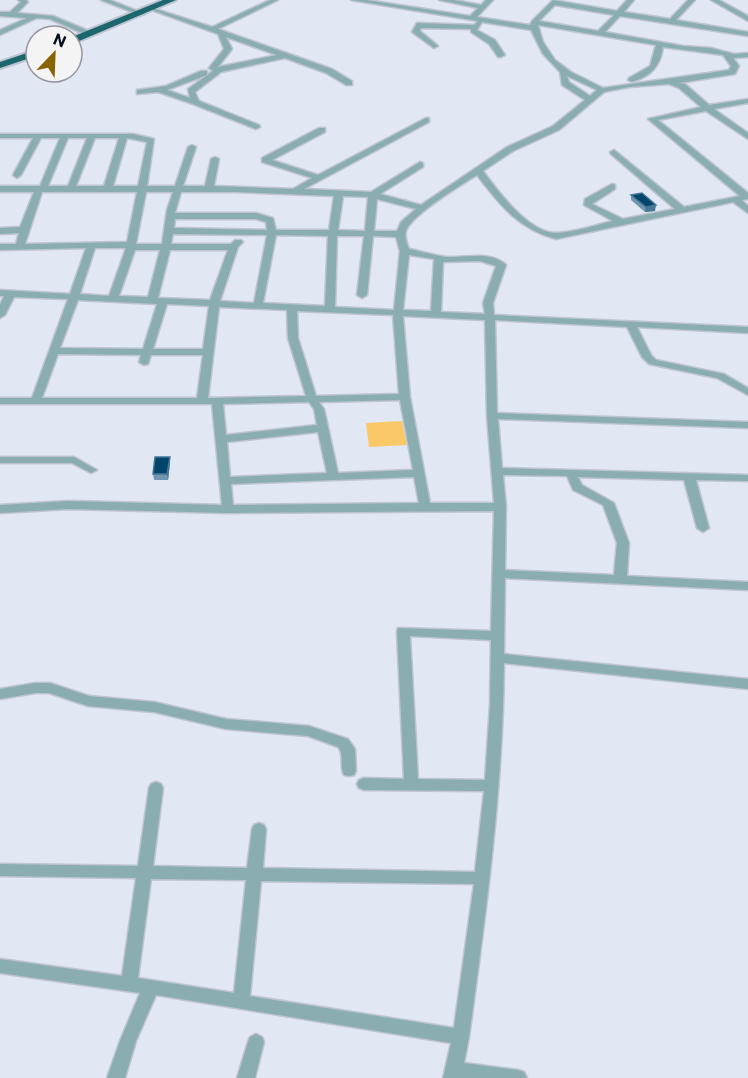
<svg xmlns="http://www.w3.org/2000/svg" width="748" height="1078" viewBox="0 0 748 1078" font-family="Commissioner,sans-serif">
  <style>
    .green { fill: #fac867 }
    .lines { fill: none; stroke-linecap: round; stroke-linejoin: round }
    .minor-casing { stroke: #bec4d1; stroke-width: 3 }
    .highway-casing { stroke: #bec4d1; stroke-width: 4 }
    .minor { fill: #89adb0; fill-rule: evenodd }
    .highway { fill: #1c676d; fill-rule: evenodd }
    .wall { fill: #7296b0 }
    .shaded-wall { fill: #457694 }
    .building { fill: #02456c; stroke: #457694; stroke-width: 1.5 }
  </style>
  <rect width="100%" height="100%" fill="#e1e7f3"/>
  <path class="green" d="M402,421L407,445L369,447L366,423Z"/>
  <g class="lines">
    <defs>
      <g id="minor">
        <path d="M18,0H26L28,2L17,13L53,16L96,34L89,36L50,19L37,18L0,35V30L27,18L0,16V12H10L21,2Z"/>
        <path d="M101,0H110L145,14L140,15Z"/>
        <path d="M270,0H278L218,29L332,69L352,81V85H346L326,73L285,58L221,72L195,92L199,101L259,125L260,127L256,129L193,104L158,92L137,94V90L166,86L201,71H207V75L167,90L190,98L188,89L213,71L209,68L224,49L218,34L149,9V7L212,27ZM226,37L277,55L218,67L232,49Z"/>
        <path d="M351,0H367L470,16L478,8L439,0H454L481,5L486,0H493L477,17L530,25L532,21L553,0L617,11L627,0H634L624,12L670,19L688,0H695L676,20L748,32V36L620,16L605,32L683,46L711,48L734,54L748,53V57L733,58L739,66L735,74L679,83L685,84L709,105L748,99V103L714,109L748,133V139L706,111L658,120L748,193V199L742,200L748,206V213L733,202L556,239C518,229 500,205 477,175C461,185 411,215 406,231C404,237 407,243 409,249C421,251 436,256 447,257C467,258 486,251 504,263L506,265L493,303L494,315L748,327V333L637,327L651,355L656,360L724,374L748,388V395L717,378L649,364L642,357L627,327L495,320L497,413L748,422V428L498,419L502,468L748,475V481L696,480L709,528L703,532L697,528L684,480L578,477L582,485L614,503L629,543L627,576L748,582V590L505,578L504,654L748,679V689L504,663C503,789 486,912 469,1037L464,1063L518,1070L524,1072L527,1078H443L451,1043L156,995L136,1041L125,1078H107L120,1041L140,993L0,973V959L122,976L136,878L0,876V864L138,866L149,788L151,784L156,782L161,784L163,788L153,866L247,868L252,829L254,825L259,823L264,825L266,829L263,868L475,872L484,791L364,790L359,788L357,784L359,780L364,778L404,779L397,631L398,628L491,631L494,511L228,513L68,509L0,513V505L68,501L222,505L212,404H0V398H32L68,299L14,297L5,315L0,318V305L4,296H0V290L70,294L86,248L0,250V244H16L19,233L0,234V228L20,227L34,192H0V186H40L60,138H41L21,175L17,178L13,175L33,138H0V134H133L154,139L147,186H175L188,147L192,145L196,147L183,186H205L211,159L215,157L219,159L214,186L293,189L312,178L262,162V158L319,128H325V132L272,160L318,175L426,118H429V122L304,189L371,192L420,162L423,163V167L380,194L421,205L507,147L553,126L585,100L562,85L560,72L543,54L531,30L482,22L477,30L495,40L505,55L501,57H498L489,44L471,32V29L421,28L420,31L438,46L434,48L412,32L417,23L474,25L478,21ZM555,5L614,15L598,31L539,21ZM538,25L656,45L650,66L629,78L628,80L632,82C651,76 660,67 663,47L723,55L731,66L729,70L603,88L571,72L555,60L543,42ZM567,76L597,90L590,96L569,82ZM669,84L679,88L701,107L648,119L740,196L684,207L614,150L610,152L611,154L675,209L623,219L592,204L615,189V185L612,184L585,199L584,205L613,221C595,225 576,232 557,233C529,234 498,191 483,171L513,151L559,130L604,92L629,87ZM68,138H87L68,186H48ZM95,138H119L104,186H76ZM127,138L147,142L138,186H113ZM42,192H137L127,242L25,244ZM146,192H173L167,210L162,244H136ZM181,192H236L334,196L329,230H276L273,218L256,213H175ZM343,196L368,197L365,231L338,230ZM377,199L416,209L401,222L397,231H374ZM175,219H256L266,222L267,230L174,228ZM173,234L267,235L254,303L220,301L238,247L243,242L241,240H235L231,244H171ZM276,235L328,236L325,306L263,303ZM337,236H364L357,295L362,298L367,295L373,236L396,237L400,251L394,310L335,307ZM95,248H126L109,296L80,294ZM135,250H160L148,297L119,296ZM170,250H228L210,300L158,298ZM409,255L434,259L431,311L403,310ZM480,261L496,266L483,303L485,314L441,312L443,262ZM78,300L157,304L143,349L60,348ZM167,304L209,306L203,349H153ZM219,307L287,310L288,338L306,396L208,398ZM297,311L393,315L399,394L316,396L298,338ZM403,316L485,320L487,416L494,503H430L410,397ZM58,354L141,355L139,362L144,365L148,364L151,355H203L197,398H42ZM400,400L413,470L338,473L324,409L319,402ZM309,402L314,409L317,425L226,435L223,404ZM318,432L327,473L230,477L227,442ZM503,475L567,476L573,490L603,505L617,543L614,575L505,570L506,507ZM414,477L419,503L233,505L231,484ZM410,636L491,640L490,705L485,780L418,779ZM151,879L246,880L234,993L138,978ZM261,881L474,884L454,1028L250,996Z"/>
        <path d="M711,0H719L748,16V21Z"/>
        <path d="M0,457H74L97,470L91,473L72,463H0Z"/>
        <path d="M35,683H50L89,696L154,702L226,719L309,726L348,739L355,749L356,771L354,775L349,776L344,775C339,766 345,755 338,747L308,736L226,729L154,712L88,706L49,693H35L0,699V689Z"/>
        <path d="M256,1034L262,1037L264,1042L255,1078H237L248,1042L250,1037Z"/>
      </g>
      <g id="highway">
        <path d="M163,0H176L72,44V37Z"/>
        <path d="M36,50V56L0,68V62Z"/>
      </g>
    </defs>
    <use href="#minor" class="minor-casing"/>
    <use href="#highway" class="highway-casing"/>
    <use href="#minor" class="minor"/>
    <use href="#highway" class="highway"/>
  </g>
  <g class="wall">
    <path d="M631,195L655,211L645,212L631,200Z"/>
    <path d="M170,463L168,480H154L153,474Z"/>
  </g>
  <g class="shaded-wall">
    <path d="M656,205L655,211L645,212L646,207Z"/>
    <path d="M170,457V463L168,480L167,474Z"/>
  </g>
  <g class="building">
    <path d="M642,193L656,205L646,207L631,195Z"/>
    <path d="M155,457H170L167,474H153Z"/>
  </g>
  <g transform="translate(54 54) rotate(23)"><circle r="28" fill="#f4f4f4" stroke="#94979f" stroke-width="1.5"/>
  <path d="M0-4.5L10 22L0 15L-10 22Z" fill="#8a6402"/>
  <text y="-9" font-size="16" font-weight="bold" text-anchor="middle" fill="#040c20">N</text>
  </g>
</svg>
